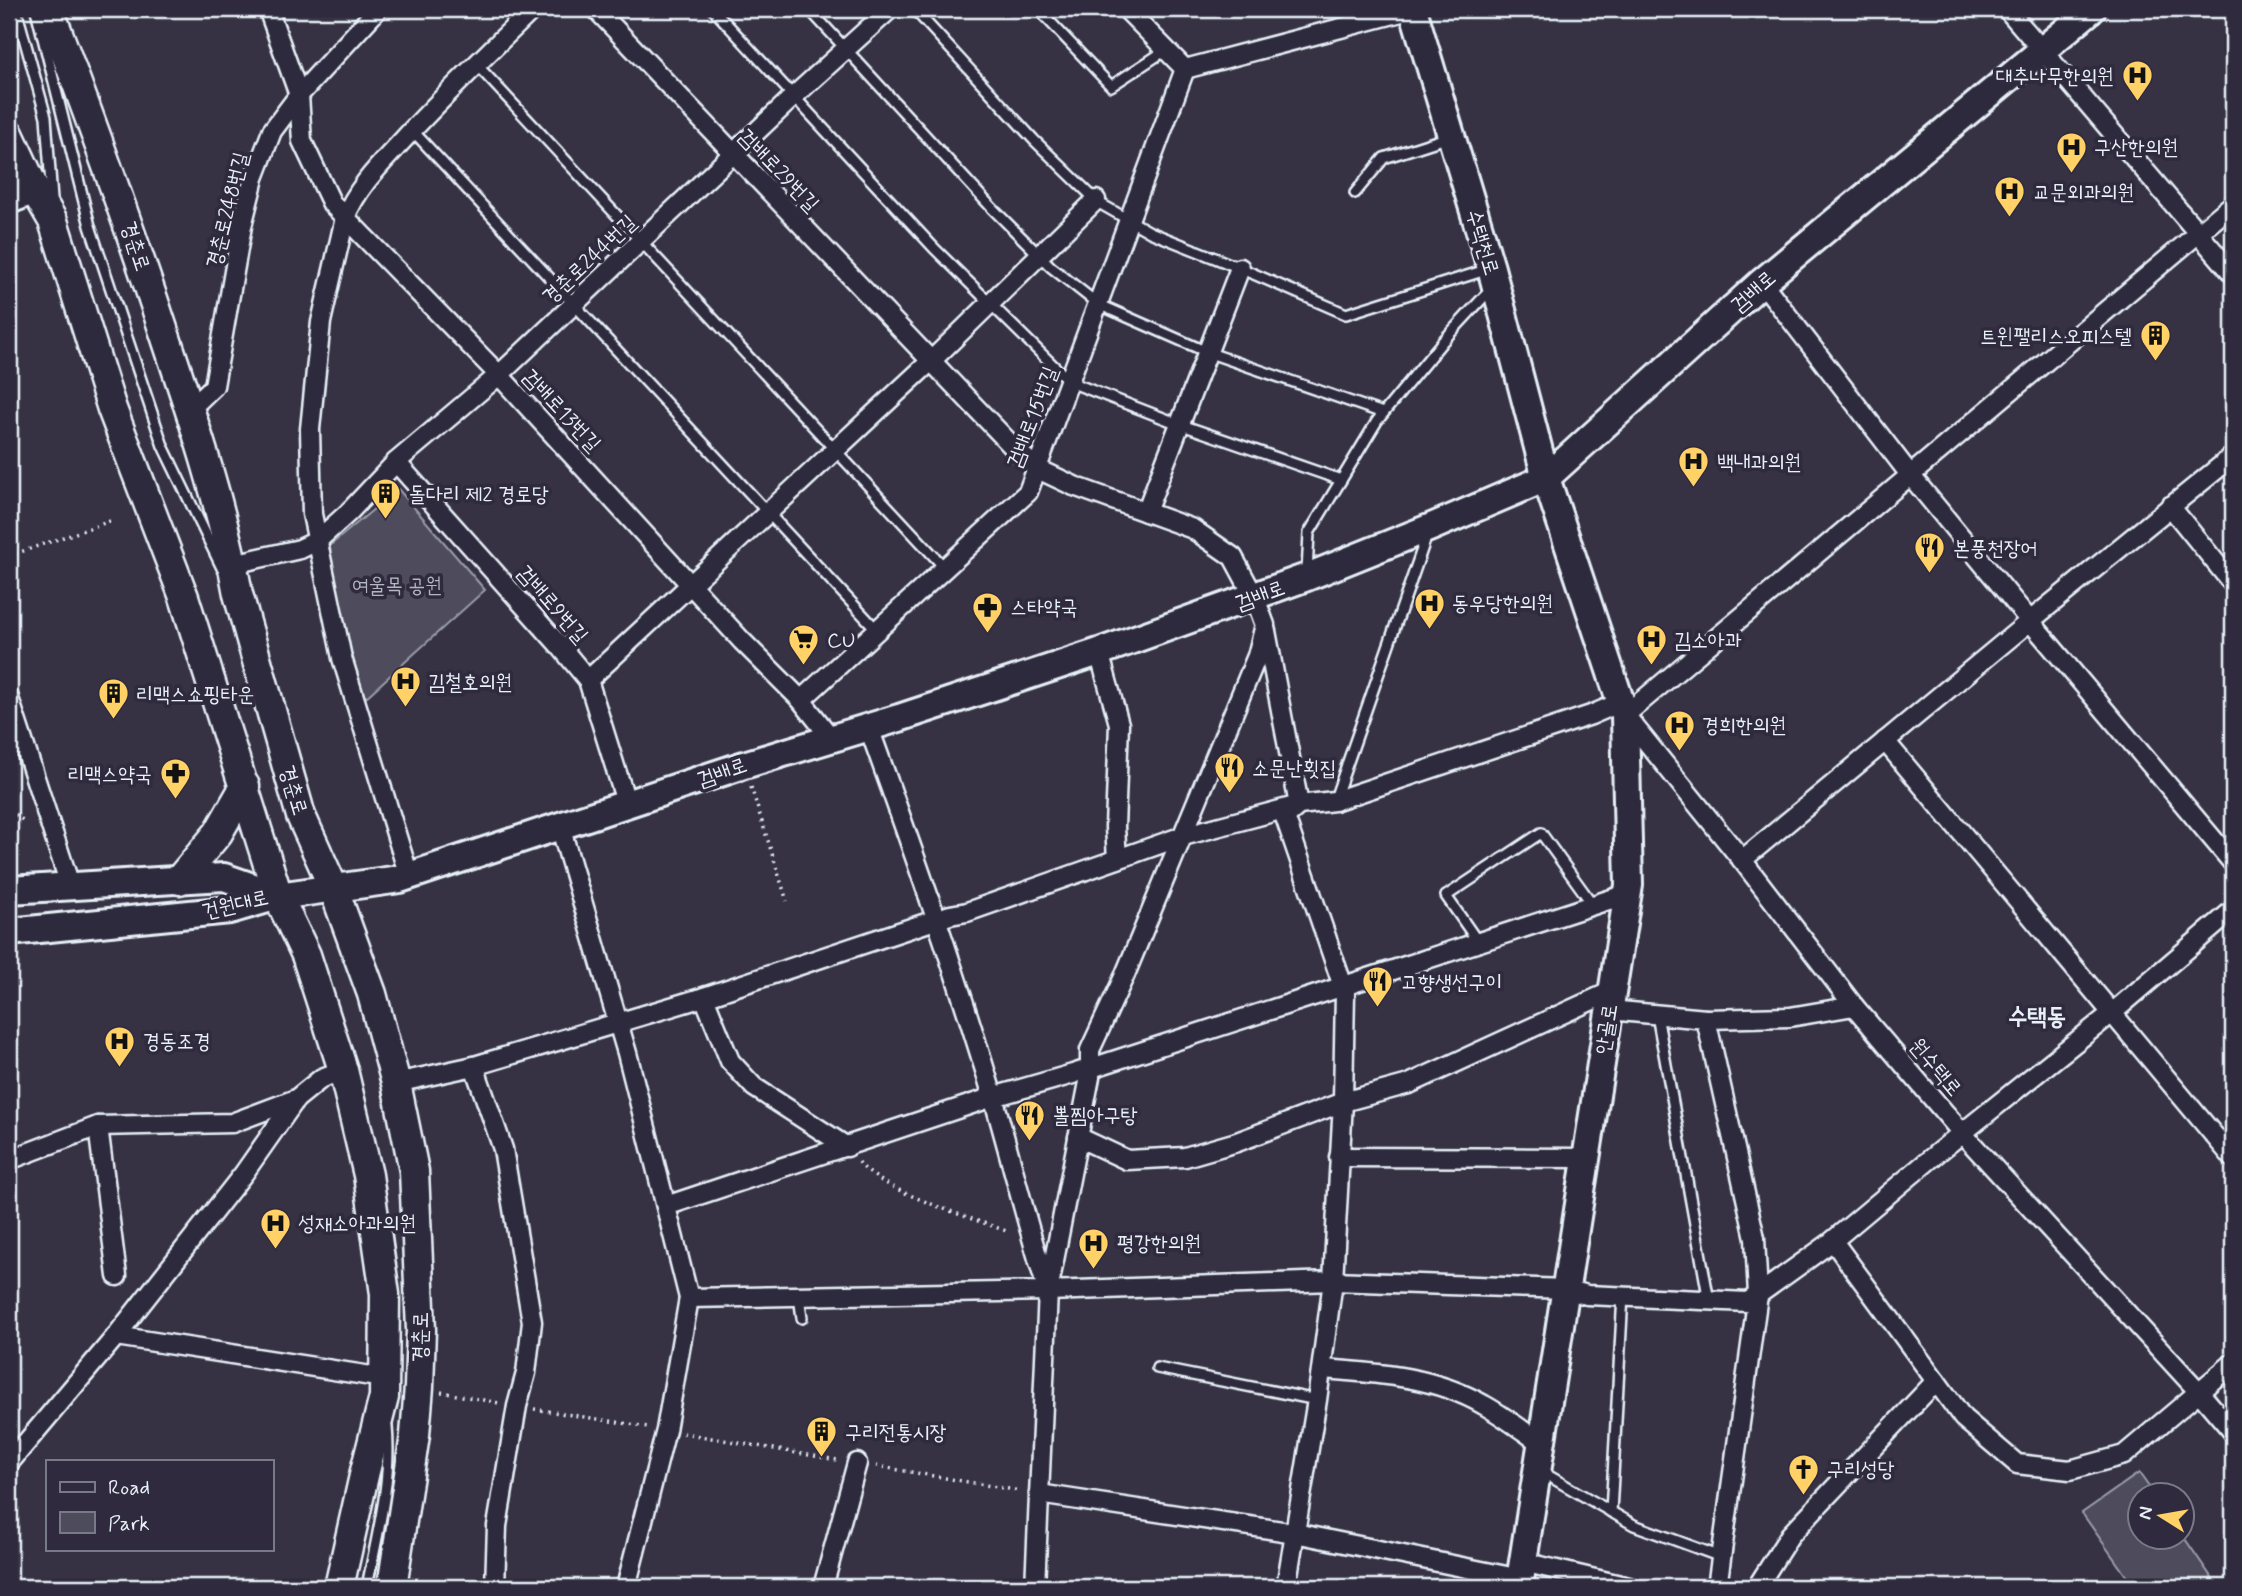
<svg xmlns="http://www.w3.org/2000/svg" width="2242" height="1596" viewBox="0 0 2242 1596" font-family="Mynerve,'Poor Story',sans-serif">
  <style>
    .green { fill: #4d4b5c; stroke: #9a9eaa; stroke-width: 2 }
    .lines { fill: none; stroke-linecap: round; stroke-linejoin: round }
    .lane-casing { stroke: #e8f1f8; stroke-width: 14 }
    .street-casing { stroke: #e8f1f8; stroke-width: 23 }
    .secondary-casing { stroke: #e8f1f8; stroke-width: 32 }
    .primary-casing { stroke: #e8f1f8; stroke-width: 33 }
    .path { stroke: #e8f1f8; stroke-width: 3.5; stroke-dasharray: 2 5; stroke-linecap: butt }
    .lane { stroke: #2f2a3d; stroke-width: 9 }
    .street { stroke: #2f2a3d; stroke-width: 18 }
    .secondary { stroke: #2f2a3d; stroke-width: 26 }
    .primary { stroke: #2f2a3d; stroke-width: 28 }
    .labels { text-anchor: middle; stroke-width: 7; stroke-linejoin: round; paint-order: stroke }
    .poi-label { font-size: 21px; fill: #e8f1f8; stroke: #2f2a3d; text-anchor: start }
    .street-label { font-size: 21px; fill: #e8f1f8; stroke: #2f2a3d }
    .park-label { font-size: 21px; fill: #b2b7c1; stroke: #2f2a3d }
    .quarter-label { font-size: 24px; font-weight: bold; fill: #e8f1f8; stroke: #2f2a3d }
  </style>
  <rect width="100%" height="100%" fill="#363244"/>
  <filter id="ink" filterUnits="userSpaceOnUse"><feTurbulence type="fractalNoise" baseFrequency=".0143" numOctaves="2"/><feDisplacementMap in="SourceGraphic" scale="14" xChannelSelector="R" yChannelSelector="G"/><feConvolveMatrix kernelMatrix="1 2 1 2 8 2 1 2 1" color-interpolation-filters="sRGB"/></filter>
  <g filter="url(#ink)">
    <g class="green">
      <path d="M398,489L485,590L364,699L345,643L327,548Z"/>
      <path d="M2139,1473L2154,1494H2140V1536H2183L2218,1587H2134L2082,1513Z"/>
    </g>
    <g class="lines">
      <defs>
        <g id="lane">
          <path d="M16,9L46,117L52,199"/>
          <path d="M713,9L934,248L1070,382L1179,424L1341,480"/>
          <path d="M809,9L992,208L1051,267L1098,304L1207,352L1383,413"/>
          <path d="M914,9L1034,140L1099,203L1150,232L1240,268L1346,314L1489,269"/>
          <path d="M1038,9L1111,86L1166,50"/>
          <path d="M36,10L90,226L163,446L223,570"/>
          <path d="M476,64L945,568"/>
          <path d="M412,130L877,630"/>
          <path d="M1355,193L1384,158L1449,137"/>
          <path d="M1307,573L1309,533L1377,421L1443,341L1492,288"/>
          <path d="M1335,799L1427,535"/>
          <path d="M1478,942L1446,896L1541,833L1593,905"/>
          <path d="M1657,1015L1709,1301"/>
          <path d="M799,1296L802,1318"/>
          <path d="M1157,1368L1317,1400"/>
          <path d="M1542,1472L1634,1525L1721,1557"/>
          <path d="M1611,1512L1623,1295"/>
          <path d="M367,1587C377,1535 392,1481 387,1427"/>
        </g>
        <g id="street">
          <path d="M268,9L299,95L302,141L332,204L499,375L742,641L801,700L831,738"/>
          <path d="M596,9L1018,452L1038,469L1074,486L1193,529L1233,557L1255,598L1265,625L1257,656L1124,977L1090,1050V1077L1048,1291L1035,1587"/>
          <path d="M1126,9L1185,69L1413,9"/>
          <path d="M2007,9L2233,274"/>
          <path d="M2233,204L1625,715L1742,860L1854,1006L1962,1133L2199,1392L2233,1432"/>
          <path d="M190,409L214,386L242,226L254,178L272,131L299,95L378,9"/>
          <path d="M2233,456L2030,621L2233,863"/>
          <path d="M396,462L560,646L588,680L627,805"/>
          <path d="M2170,506L2233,584"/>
          <path d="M1146,512L1240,268"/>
          <path d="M233,564L300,549L317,541L349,512L396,462L499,375L794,96L890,9"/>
          <path d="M1099,652L1119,724L1115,827L1117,859"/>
          <path d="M588,680L931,361L1096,200"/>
          <path d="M9,698L71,888"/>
          <path d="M801,700L1028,492L1185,69"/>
          <path d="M1885,741L2233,1158"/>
          <path d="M560,826L627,1053L689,1298L666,1430L626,1587"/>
          <path d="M1742,860L2030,621L1911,476L1762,282"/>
          <path d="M409,876L342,658L312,514L310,429L321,322L345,218C357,187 381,164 403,140C444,95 489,52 533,9"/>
          <path d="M704,997L730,1061L754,1087L847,1147"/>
          <path d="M1609,1010L1706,1019L1790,1017L1854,1006"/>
          <path d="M1706,1019L1755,1238L1758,1295L1717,1587"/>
          <path d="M474,1066L503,1149L532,1322L526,1373L517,1406L497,1526L495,1587"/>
          <path d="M396,1083L474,1066L704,997L950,915L967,912L1183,836L1299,805L1266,631"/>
          <path d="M98,1126L117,1276"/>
          <path d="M1078,1137L1127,1160L1185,1157L1237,1142L1343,1102L1409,1084L1612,991"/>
          <path d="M1339,1157L1586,1158"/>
          <path d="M9,1160L98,1126L232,1123L296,1099"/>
          <path d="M666,1206L993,1097L1073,1074L1627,894"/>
          <path d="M1833,1241L1936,1381"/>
          <path d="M1048,1291L1333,1281L1566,1289L1587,1295L1748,1302L1830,1243L1941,1150L2112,1013L2233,910"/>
          <path d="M689,1298L1048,1291C1027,1227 1012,1161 993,1097C956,972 913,850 869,728"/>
          <path d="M116,1336L384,1378"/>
          <path d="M1322,1369C1377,1373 1434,1376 1484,1405C1504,1416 1523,1431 1542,1444"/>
          <path d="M9,1463L116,1336L244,1173L296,1099L322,1078L343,1070"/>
          <path d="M1039,1494L1295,1533L1521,1579"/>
          <path d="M1523,1562L1629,1587"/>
          <path d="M823,1587L857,1463"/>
          <path d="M1286,1587L1317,1400L1333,1281L1343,1102L1345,992L1285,817L1299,805L1334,801L1591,715L1619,703"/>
          <path d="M1757,1587L1790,1535L1936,1381L1963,1418L2017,1464L2070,1470L2124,1455L2233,1363"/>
        </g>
        <g id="secondary">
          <path d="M1413,9L1491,268L1546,478L1625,715L1629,885L1519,1587"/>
          <path d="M9,200L35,190"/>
          <path d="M9,890L224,877L278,896"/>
          <path d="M9,932L230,910L278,896L400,879L744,765L899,718L1099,652L1307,577L1429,528L1546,478L1762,282L2092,9"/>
        </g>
        <g id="primary">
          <path d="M49,9C91,120 131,231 168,344C195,425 223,509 238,594L301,816L333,887L372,994L396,1083L414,1171L421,1330L419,1387L415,1435L392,1587"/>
          <path d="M9,134L35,190L53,221L112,409L184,597L278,896L306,955L343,1070L368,1175L385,1294L384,1397L365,1471L339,1587"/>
          <path d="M179,880L218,833L245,786"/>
        </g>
      </defs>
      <use href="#lane" class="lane-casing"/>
      <use href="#street" class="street-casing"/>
      <use href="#secondary" class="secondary-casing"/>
      <use href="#primary" class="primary-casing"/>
      <g class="path">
        <path d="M9,556L113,520"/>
        <path d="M751,787L787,901"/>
        <path d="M9,811L26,822"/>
        <path d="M859,1162C877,1190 975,1219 1009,1232"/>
        <path d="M441,1392L499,1403"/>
        <path d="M534,1409L648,1427"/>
        <path d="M683,1433L837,1460"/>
        <path d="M876,1466L1020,1491"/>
      </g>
      <use href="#lane" class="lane"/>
      <use href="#street" class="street"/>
      <use href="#secondary" class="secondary"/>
      <use href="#primary" class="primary"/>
    </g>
  </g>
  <defs>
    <symbol id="hospital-pin" viewBox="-11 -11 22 30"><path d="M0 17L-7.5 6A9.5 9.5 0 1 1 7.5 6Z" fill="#ffd166" stroke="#2f2a3d"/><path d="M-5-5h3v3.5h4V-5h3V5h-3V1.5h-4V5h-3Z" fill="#111"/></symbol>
    <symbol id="building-pin" viewBox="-11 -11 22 30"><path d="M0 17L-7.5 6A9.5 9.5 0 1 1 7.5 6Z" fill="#ffd166" stroke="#2f2a3d"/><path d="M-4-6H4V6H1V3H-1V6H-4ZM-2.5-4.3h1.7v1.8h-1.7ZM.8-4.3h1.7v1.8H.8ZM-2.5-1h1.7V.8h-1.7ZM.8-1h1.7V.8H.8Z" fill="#111"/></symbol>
    <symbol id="restaurant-pin" viewBox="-11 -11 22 30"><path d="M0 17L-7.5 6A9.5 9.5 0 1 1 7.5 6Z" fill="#ffd166" stroke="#2f2a3d"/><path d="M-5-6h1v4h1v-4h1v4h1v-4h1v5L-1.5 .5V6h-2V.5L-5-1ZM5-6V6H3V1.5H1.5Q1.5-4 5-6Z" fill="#111"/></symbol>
    <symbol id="pharmacy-pin" viewBox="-11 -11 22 30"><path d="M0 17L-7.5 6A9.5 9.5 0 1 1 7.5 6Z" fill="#ffd166" stroke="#2f2a3d"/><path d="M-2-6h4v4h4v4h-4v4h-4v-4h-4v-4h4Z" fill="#111"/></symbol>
    <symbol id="supermarket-pin" viewBox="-11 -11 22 30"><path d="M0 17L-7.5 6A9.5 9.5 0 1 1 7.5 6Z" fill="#ffd166" stroke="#2f2a3d"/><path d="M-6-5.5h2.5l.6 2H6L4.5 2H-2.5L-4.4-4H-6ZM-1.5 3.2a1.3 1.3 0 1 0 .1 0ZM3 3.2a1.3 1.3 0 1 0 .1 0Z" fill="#111"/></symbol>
    <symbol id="church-pin" viewBox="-11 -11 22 30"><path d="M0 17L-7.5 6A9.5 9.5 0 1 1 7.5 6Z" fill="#ffd166" stroke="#2f2a3d"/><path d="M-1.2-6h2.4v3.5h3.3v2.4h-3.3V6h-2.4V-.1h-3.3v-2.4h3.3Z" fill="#111"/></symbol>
  </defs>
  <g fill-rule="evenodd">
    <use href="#hospital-pin" x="2120" y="58" width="35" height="47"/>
    <use href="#hospital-pin" x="2054" y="130" width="35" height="47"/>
    <use href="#hospital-pin" x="1992" y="174" width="35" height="47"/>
    <use href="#building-pin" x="2138" y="318" width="35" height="47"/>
    <use href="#hospital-pin" x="1676" y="444" width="35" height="47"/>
    <use href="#building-pin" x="368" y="476" width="35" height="47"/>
    <use href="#restaurant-pin" x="1912" y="530" width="35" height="47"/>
    <use href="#hospital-pin" x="1412" y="586" width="35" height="47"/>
    <use href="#pharmacy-pin" x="970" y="590" width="35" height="47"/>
    <use href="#supermarket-pin" x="786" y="622" width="35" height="47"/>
    <use href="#hospital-pin" x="1634" y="622" width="35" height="47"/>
    <use href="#hospital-pin" x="388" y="664" width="35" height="47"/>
    <use href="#building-pin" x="96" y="676" width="35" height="47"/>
    <use href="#hospital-pin" x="1662" y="708" width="35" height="47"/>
    <use href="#restaurant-pin" x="1212" y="750" width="35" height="47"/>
    <use href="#pharmacy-pin" x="158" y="756" width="35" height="47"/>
    <use href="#restaurant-pin" x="1360" y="964" width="35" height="47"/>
    <use href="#hospital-pin" x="102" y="1024" width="35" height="47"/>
    <use href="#restaurant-pin" x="1012" y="1098" width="35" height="47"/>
    <use href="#hospital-pin" x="258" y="1206" width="35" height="47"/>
    <use href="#hospital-pin" x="1076" y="1226" width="35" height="47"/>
    <use href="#building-pin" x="804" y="1414" width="35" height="47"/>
    <use href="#church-pin" x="1786" y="1452" width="35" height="47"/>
  </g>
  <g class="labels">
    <g class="poi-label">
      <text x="2114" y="83" text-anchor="end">대추나무한의원</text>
      <text x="2094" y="154">구산한의원</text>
      <text x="2033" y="199">교문외과의원</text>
      <text x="2132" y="343" text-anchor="end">트윈팰리스오피스텔</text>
      <text x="1717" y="469">백내과의원</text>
      <text x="409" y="501">돌다리 제2 경로당</text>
      <text x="1953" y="555">본풍천장어</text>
      <text x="1452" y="610">동우당한의원</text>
      <text x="1010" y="614">스타약국</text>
      <text x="827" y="647">CU</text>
      <text x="1674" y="647">김소아과</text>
      <text x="428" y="689">김철호의원</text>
      <text x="136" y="701">리맥스쇼핑타운</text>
      <text x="1702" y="732">경희한의원</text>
      <text x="1252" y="775">소문난횟집</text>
      <text x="152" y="781" text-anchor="end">리맥스약국</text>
      <text x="1401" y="989">고향생선구이</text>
      <text x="143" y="1048">경동조경</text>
      <text x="1053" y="1122">뽈찜아구탕</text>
      <text x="298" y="1230">성재소아과의원</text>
      <text x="1117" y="1250">평강한의원</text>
      <text x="845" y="1439">구리전통시장</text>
      <text x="1827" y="1476">구리성당</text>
    </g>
    <g class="street-label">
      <text transform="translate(779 170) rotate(46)" y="7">검배로29번길</text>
      <text transform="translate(227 210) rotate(-76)" y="7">경춘로248번길</text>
      <text transform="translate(1483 242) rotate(73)" y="7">수택천로</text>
      <text transform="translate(136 246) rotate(72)" y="7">경춘로</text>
      <text transform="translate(589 259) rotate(-43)" y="7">경춘로244번길</text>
      <text transform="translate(1753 291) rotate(-41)" y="7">검배로</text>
      <text transform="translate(562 410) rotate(47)" y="7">검배로13번길</text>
      <text transform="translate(1032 417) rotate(-69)" y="7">검배로15번길</text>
      <text transform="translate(1260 595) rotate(-20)" y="7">검배로</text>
      <text transform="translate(553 604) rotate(49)" y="7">검배로9번길</text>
      <text transform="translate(722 772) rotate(-19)" y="7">검배로</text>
      <text transform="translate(294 790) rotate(73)" y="7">경춘로</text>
      <text transform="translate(235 904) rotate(-13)" y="7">건원대로</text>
      <text transform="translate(1606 1029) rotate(-81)" y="7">안골로</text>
      <text transform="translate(1936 1067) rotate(50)" y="7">원수택로</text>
      <text transform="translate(420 1337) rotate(-89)" y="7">경춘로</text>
    </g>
    <g class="park-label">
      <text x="397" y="592">여울목 공원</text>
    </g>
    <g class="quarter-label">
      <text x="2037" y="1024">수택동</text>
    </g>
  </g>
  <rect width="2242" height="1596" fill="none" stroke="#2f2a3d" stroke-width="35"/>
  <rect x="18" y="18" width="2207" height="1561" fill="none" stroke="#e8f1f8" stroke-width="2.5" filter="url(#ink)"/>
  <rect x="46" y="1460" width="228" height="91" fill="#2f2a3d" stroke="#797a88" stroke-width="2"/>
  <rect x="60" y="1482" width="35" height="10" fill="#2f2a3d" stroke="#797a88" stroke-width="2"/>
  <text x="108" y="1494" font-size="21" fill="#e8f1f8">Road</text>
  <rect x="60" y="1512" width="35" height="21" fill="#4d4b5c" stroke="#797a88" stroke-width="2"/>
  <text x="108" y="1530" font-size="21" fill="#e8f1f8">Park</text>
  <g transform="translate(2161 1516) rotate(281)"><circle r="33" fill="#2f2a3d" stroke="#797a88" stroke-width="2"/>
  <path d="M0-5L12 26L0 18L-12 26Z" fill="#ffd166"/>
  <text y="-10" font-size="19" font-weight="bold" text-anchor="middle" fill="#e8f1f8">N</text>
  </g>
</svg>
